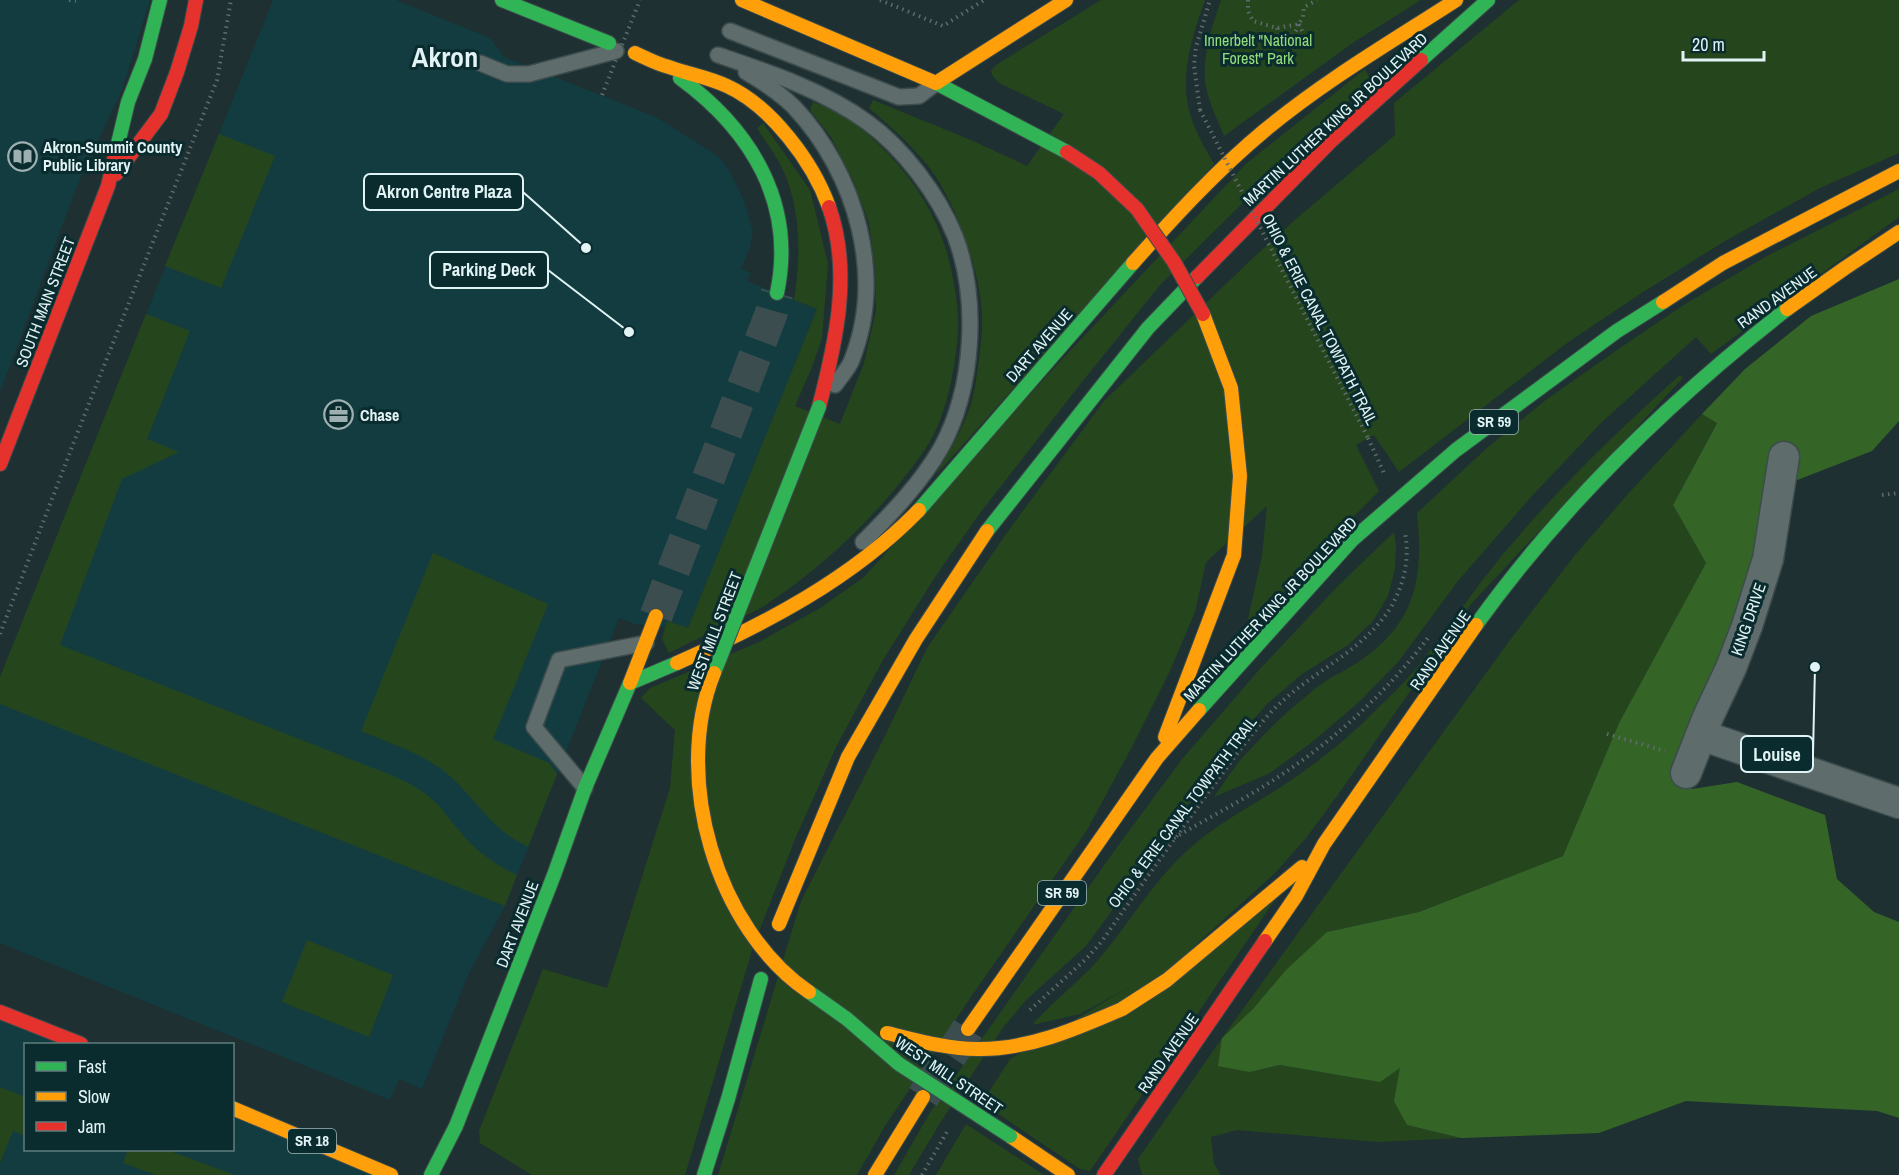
<svg xmlns="http://www.w3.org/2000/svg" width="1899" height="1175" viewBox="0 0 1899 1175" font-family="'Archivo Narrow',sans-serif">
  <style>
    .built { fill: #133c40 }
    .green { fill: #25461d }
    .forest { fill: #346527 }
    .lines { fill: none; stroke-linecap: round; stroke-linejoin: round }
    .secondary-tunnel { stroke: #3b4d4e; stroke-width: 33; stroke-dasharray: 33 16; stroke-linecap: butt }
    .primary-tunnel { stroke: #3b4d4e; stroke-width: 33; stroke-dasharray: 33 16; stroke-linecap: butt }
    .lane-casing { stroke: #3c4b4c; stroke-width: 18 }
    .street-casing { stroke: #3c4b4c; stroke-width: 33 }
    .fast-casing { stroke: #3c4b4c; stroke-width: 16 }
    .slow-casing { stroke: #3c4b4c; stroke-width: 16 }
    .jam-casing { stroke: #3c4b4c; stroke-width: 16 }
    .path { stroke: #5f6b6c; stroke-width: 4; stroke-dasharray: 1.5 4.5; stroke-linecap: butt }
    .lane { stroke: #5f6c6c; stroke-width: 15 }
    .street { stroke: #5f6c6c; stroke-width: 30 }
    .fast { stroke: #30b455; stroke-width: 14 }
    .slow { stroke: #ff9f0a; stroke-width: 14 }
    .jam { stroke: #e5322d; stroke-width: 14 }
    .fast-bridge-casing { stroke: #3c4b4c; stroke-width: 16; stroke-linecap: butt }
    .slow-bridge-casing { stroke: #3c4b4c; stroke-width: 16; stroke-linecap: butt }
    .jam-bridge-casing { stroke: #3c4b4c; stroke-width: 16; stroke-linecap: butt }
    .path-bridge { stroke: #5f6b6c; stroke-width: 4; stroke-dasharray: 1.5 4.5; stroke-linecap: butt }
    .fast-bridge { stroke: #30b455; stroke-width: 14 }
    .slow-bridge { stroke: #ff9f0a; stroke-width: 14 }
    .jam-bridge { stroke: #e5322d; stroke-width: 14 }
    .labels { text-anchor: middle; stroke-width: 6; stroke-linejoin: round; paint-order: stroke }
    .shield { fill: #0b2c2f; stroke: #a1b7b9; stroke-width: 1.5 }
    .shield-label { font-size: 15px; font-weight: bold; fill: #e1f3f4 }
    .park-label { font-size: 16px; fill: #94dd7c; stroke: #0b2c2f }
    .street-label { font-size: 16px; fill: #e1f3f4; stroke: #0b2c2f }
    .poi-label { font-size: 16px; font-weight: bold; fill: #e1f3f4; stroke: #0b2c2f; text-anchor: start }
    .town-label { font-size: 28px; font-weight: bold; fill: #e1f3f4; stroke: #0b2c2f }
    .leader { fill: none; stroke: #e1f3f4; stroke-width: 2 }
    .callout-dot { fill: #e1f3f4; stroke: #0b2c2f; stroke-width: 2 }
    .callout { fill: #0b2c2f; stroke: #e1f3f4; stroke-width: 2 }
    .callout-label { font-size: 18px; text-anchor: middle; font-weight: bold; fill: #e1f3f4 }
  </style>
  <rect width="100%" height="100%" fill="#1e3031"/>
  <g class="built">
    <path d="M0,0H150L122,90L77,186L0,392Z"/>
    <path d="M273,0H396L490,38L504,57L656,117L718,156L729,170L744,201L753,231L750,247L741,269L751,273L747,281L817,309L688,629L635,624L619,618L505,906L469,973L422,1089L399,1079L390,1100L0,943V677Z"/>
    <path d="M0,1012L81,1044H26V1150H232L233,1108L391,1175H0Z"/>
  </g>
  <g class="green">
    <path d="M1101,0H1205C1194,31 1182,67 1187,100C1190,123 1203,145 1214,164L935,476C948,454 961,432 970,407C975,392 977,374 979,358C980,348 982,337 982,327C984,287 965,231 947,196C930,161 898,133 869,108L873,100L973,141L1027,166L1064,114L999,83L992,75L991,71L996,65Z"/>
    <path d="M1221,0H1421L1354,42L1224,136C1218,121 1209,103 1206,87C1201,60 1212,26 1221,0Z"/>
    <path d="M1519,0H1899V153L1820,188L1725,241L1640,294L1567,343L1399,472L1374,435L1356,445L1379,491L1355,515L1255,622L1248,619L1262,556L1267,506L1206,562L1195,612L1169,673L1133,745L1087,830L968,1001L885,1126L857,1175H718L801,901L883,740L927,648L1011,527L1104,401L1253,258L1296,219L1395,135L1394,103Z"/>
    <path d="M1365,69L1371,81L1319,127L1160,285L1078,387L980,513L935,577L883,660L837,745L795,839L753,947L685,1175H532L480,1143L479,1131L543,969L607,988L670,788L675,730L641,698L650,688L759,642L820,608L864,577L1053,369L1247,163Z"/>
    <path d="M813,102C825,107 839,112 850,120C895,154 931,198 947,253C953,276 958,300 958,324C958,354 948,408 934,434C926,450 914,465 903,479C865,527 818,570 767,604C757,611 745,615 734,621C713,631 691,642 669,653L662,639L667,621L688,628L817,309L794,300C801,257 801,212 784,172C777,157 766,142 757,128L763,123L810,190L828,264L822,338L812,367L795,406L840,424L864,363L876,311L875,269L869,223L853,180L831,137L810,110Z"/>
    <path d="M219,134L275,156L221,288L165,266Z"/>
    <path d="M1899,189V217L1711,354L1696,337L1602,422L1530,498L1458,581L1398,662L1359,702L1312,742L1270,773L1214,797C1225,782 1234,766 1247,753C1264,734 1283,715 1303,699C1312,691 1322,683 1332,677C1339,673 1346,670 1352,666C1415,627 1424,582 1417,513L1487,448L1547,399L1617,350L1682,306L1767,256Z"/>
    <path d="M146,314L190,331L147,439L179,452L122,479L60,645L350,759C374,769 402,777 423,792C441,804 453,825 467,840C482,855 498,866 517,875L505,906L0,704V677Z"/>
    <path d="M1680,375L1683,378L1471,604L1337,796L1306,838L1276,872L1180,959L1080,1014L1032,1025C1054,1000 1082,980 1104,953C1132,919 1155,879 1189,849C1216,824 1250,807 1281,787C1316,764 1349,738 1378,708C1390,696 1403,684 1414,671C1445,633 1472,592 1504,553C1558,489 1617,431 1680,375Z"/>
    <path d="M1702,414L1717,422L1673,505L1706,563L1619,723L1563,856L1419,912L1327,932L1253,1009L1222,1038L1250,1072L1280,1065L1329,1073L1400,1067L1407,1125L1461,1138L1377,1142L1237,1130L1211,1137L1214,1164L1221,1175H1142L1138,1159L1222,1038L1513,636L1575,555L1628,494Z"/>
    <path d="M1394,532L1396,546L1395,569L1388,596L1373,621L1348,645L1302,674L1267,704L1238,737L1086,946L1026,1000L1002,1029L940,1123L909,1175H894L931,1111L1117,847L1183,758L1259,670L1338,586Z"/>
    <path d="M433,553L548,604L493,739L549,763L557,774L528,847C517,841 506,835 497,826C479,809 465,788 445,772C421,753 389,743 361,731Z"/>
    <path d="M1277,897L1090,1171L1080,1169L982,1103L1010,1059Z"/>
    <path d="M307,940L393,975L369,1037L282,1002Z"/>
    <path d="M0,1087L25,1097L26,1136L13,1131L0,1163Z"/>
    <path d="M966,1124L1044,1175H936Z"/>
    <path d="M128,1150H167L235,1175H156L123,1163Z"/>
  </g>
  <path class="forest" d="M1899,279V421L1872,451L1764,493C1760,525 1755,557 1747,588C1729,650 1698,708 1671,766L1692,789L1737,782L1825,815L1837,879L1874,912L1899,922V1118L1877,1111L1686,1101L1599,1133L1461,1138L1407,1125L1394,1101L1400,1068L1380,1082L1280,1065L1250,1072L1218,1066L1222,1038L1253,1009L1286,970L1327,932L1419,912L1563,856L1619,723L1706,563L1673,505L1717,423L1702,414L1745,369L1811,316Z"/>
  <g class="lines">
    <path class="secondary-tunnel" d="M656,616L771,314L777,293"/>
    <path class="primary-tunnel" d="M923,1097L968,1029"/>
    <defs>
      <g id="lane">
        <path d="M730,31L899,97L919,96L936,83"/>
        <path d="M718,55C768,72 823,90 867,122C903,148 938,194 955,236C979,299 974,388 941,448C921,483 891,514 863,542"/>
        <path d="M480,63L507,74H529L616,51"/>
        <path d="M746,72C763,82 780,93 794,107C856,173 886,276 851,362C847,370 840,378 835,385"/>
        <path d="M585,788L534,727L559,660L646,643"/>
      </g>
      <g id="street">
        <path d="M1701,735L1899,803"/>
        <path d="M1686,773L1708,717L1731,668L1747,626L1768,559L1784,457"/>
      </g>
      <g id="fast">
        <path d="M502,0L609,43"/>
        <path d="M1421,60L1488,0"/>
        <path d="M680,78C751,130 796,203 777,293"/>
        <path d="M936,83L1067,152"/>
        <path d="M115,156L128,102L145,59L160,0"/>
        <path d="M919,510L1133,263"/>
        <path d="M987,531L1148,328L1197,277"/>
        <path d="M1476,625C1563,504 1669,401 1787,309"/>
        <path d="M1199,710L1352,540L1456,450L1617,331L1663,302"/>
        <path d="M431,1175L456,1126L554,875L585,788L630,683L677,663"/>
        <path d="M704,1175L728,1099L761,979"/>
      </g>
      <g id="slow">
        <path d="M742,0L936,83L1066,0"/>
        <path d="M635,53C646,58 657,64 669,67C688,74 708,77 727,86C771,106 813,162 829,207"/>
        <path d="M1133,263C1174,217 1217,170 1264,131C1324,81 1391,42 1456,0"/>
        <path d="M1663,302L1723,263L1899,171"/>
        <path d="M1787,309L1845,268L1899,232"/>
        <path d="M677,663C765,624 852,579 919,510"/>
        <path d="M630,683L656,616"/>
        <path d="M1165,737L1234,555"/>
        <path d="M779,924L848,757L916,639L987,531"/>
        <path d="M1265,941L1296,896L1324,844L1476,625"/>
        <path d="M1122,1009L1167,980L1302,867"/>
        <path d="M968,1029L1157,758L1199,710"/>
        <path d="M232,1108L391,1175"/>
        <path d="M1010,1136L1068,1175"/>
        <path d="M875,1175L923,1097"/>
      </g>
      <g id="jam">
        <path d="M116,174L161,114L177,72L191,26L196,0"/>
        <path d="M1197,277L1332,140L1421,60"/>
        <path d="M819,407C836,342 852,272 829,207"/>
        <path d="M0,464L108,186L115,156"/>
        <path d="M0,1012L81,1044"/>
        <path d="M1104,1175L1265,941"/>
      </g>
    </defs>
    <use href="#lane" class="lane-casing"/>
    <use href="#street" class="street-casing"/>
    <use href="#fast" class="fast-casing"/>
    <use href="#slow" class="slow-casing"/>
    <use href="#jam" class="jam-casing"/>
    <g class="path">
      <path d="M69,0L76,1"/>
      <path d="M880,0L943,26L984,0"/>
      <path d="M1248,0V11L1253,21L1277,28L1299,24L1303,17L1304,7L1317,0"/>
      <path d="M1299,24L1303,33V37"/>
      <path d="M1277,28L1280,39C1291,40 1295,34 1299,24"/>
      <path d="M1200,110L1194,65L1196,47L1210,0"/>
      <path d="M1368,438L1384,473"/>
      <path d="M1882,495L1899,493"/>
      <path d="M0,634L77,434L217,80L231,0"/>
      <path d="M1607,734L1665,751"/>
      <path d="M1174,838C1210,817 1247,798 1281,775C1337,738 1390,689 1430,635"/>
      <path d="M1030,1010L1086,959L1102,941C1137,891 1172,842 1208,793C1230,764 1250,734 1275,708C1312,671 1363,652 1391,607C1404,584 1410,559 1405,533"/>
      <path d="M922,1175L948,1130"/>
    </g>
    <use href="#lane" class="lane"/>
    <use href="#street" class="street"/>
    <use href="#fast" class="fast"/>
    <use href="#slow" class="slow"/>
    <use href="#jam" class="jam"/>
    <defs>
      <g id="fast-bridge">
        <path d="M714,673L819,407"/>
        <path d="M809,992L847,1019L899,1064L1010,1136"/>
      </g>
      <g id="slow-bridge">
        <path d="M1203,314L1231,388L1240,476L1234,555"/>
        <path d="M714,673C672,777 716,929 809,992"/>
        <path d="M887,1033C916,1040 947,1049 977,1049C1028,1050 1076,1029 1122,1009"/>
      </g>
      <path id="jam-bridge" d="M1067,152L1099,173L1137,209L1174,262L1203,314"/>
    </defs>
    <use href="#fast-bridge" class="fast-bridge-casing"/>
    <use href="#slow-bridge" class="slow-bridge-casing"/>
    <use href="#jam-bridge" class="jam-bridge-casing"/>
    <g class="path-bridge">
      <path d="M602,95L640,0"/>
      <path d="M1200,110L1368,438"/>
    </g>
    <use href="#fast-bridge" class="fast-bridge"/>
    <use href="#slow-bridge" class="slow-bridge"/>
    <use href="#jam-bridge" class="jam-bridge"/>
  </g>
  <defs>
    <symbol id="library-ring" viewBox="-11 -11 22 22"><circle r="9.5" fill="#0b2c2f" stroke="#9dafb0" stroke-width="1.5"/><path d="M-6-4Q-3-5.5-.7-3.5V5Q-3 3-6 4ZM6-4Q3-5.5 .7-3.5V5Q3 3 6 4Z" fill="#9dafb0"/></symbol>
    <symbol id="office-ring" viewBox="-11 -11 22 22"><circle r="9.5" fill="#0b2c2f" stroke="#9dafb0" stroke-width="1.5"/><path d="M-6-3h4V-5.5h4V-3h4V5H-6ZM-1-4.5V-3h2v-1.5ZM-6 0V1H6V0Z" fill="#9dafb0"/></symbol>
  </defs>
  <g fill-rule="evenodd">
    <use href="#library-ring" x="6" y="140" width="33" height="33"/>
    <use href="#office-ring" x="322" y="398" width="33" height="33"/>
  </g>
  <g class="labels">
    <g class="shield">
      <rect x="1470" y="410" width="48" height="24" rx="4.5"/>
      <rect x="1038" y="881" width="48" height="24" rx="4.5"/>
      <rect x="288" y="1129" width="48" height="24" rx="4.5"/>
    </g>
    <g class="shield-label">
      <text x="1494" y="427">SR 59</text>
      <text x="1062" y="898">SR 59</text>
      <text x="312" y="1146">SR 18</text>
    </g>
    <g class="park-label">
      <text x="1258" y="46">Innerbelt "National<tspan x="1258" dy="18">Forest" Park</tspan></text>
    </g>
    <g class="street-label">
      <text transform="translate(1335 119) rotate(-43)" y="6">MARTIN LUTHER KING JR BOULEVARD</text>
      <text transform="translate(1777 297) rotate(-36)" y="6">RAND AVENUE</text>
      <text transform="translate(45 302) rotate(-69)" y="6">SOUTH MAIN STREET</text>
      <text transform="translate(1320 319) rotate(63)" y="6">OHIO &amp; ERIE CANAL TOWPATH TRAIL</text>
      <text transform="translate(1039 345) rotate(-49)" y="6">DART AVENUE</text>
      <text transform="translate(1270 609) rotate(-47)" y="6">MARTIN LUTHER KING JR BOULEVARD</text>
      <text transform="translate(1748 619) rotate(-71)" y="6">KING DRIVE</text>
      <text transform="translate(714 631) rotate(-69)" y="6">WEST MILL STREET</text>
      <text transform="translate(1440 650) rotate(-55)" y="6">RAND AVENUE</text>
      <text transform="translate(1182 812) rotate(-53)" y="6">OHIO &amp; ERIE CANAL TOWPATH TRAIL</text>
      <text transform="translate(517 924) rotate(-69)" y="6">DART AVENUE</text>
      <text transform="translate(1168 1053) rotate(-55)" y="6">RAND AVENUE</text>
      <text transform="translate(949 1075) rotate(34)" y="6">WEST MILL STREET</text>
    </g>
    <g class="poi-label">
      <text x="43" y="153">Akron-Summit County<tspan x="43" dy="18">Public Library</tspan></text>
      <text x="360" y="421">Chase</text>
    </g>
    <g class="town-label">
      <text x="445" y="67">Akron</text>
    </g>
  </g>
  <path class="leader" d="M586 248L523 192M629 332L548 270M1815 667L1813 754"/>
  <g class="callout-dot">
    <circle cx="586" cy="248" r="6"/>
    <circle cx="629" cy="332" r="6"/>
    <circle cx="1815" cy="667" r="6"/>
  </g>
  <g class="callout">
    <rect x="364" y="174" width="159" height="36" rx="6"/>
    <rect x="430" y="252" width="118" height="36" rx="6"/>
    <rect x="1741" y="736" width="72" height="36" rx="6"/>
  </g>
  <g class="callout-label">
    <text x="444" y="198">Akron Centre Plaza</text>
    <text x="489" y="276">Parking Deck</text>
    <text x="1777" y="761">Louise</text>
  </g>
  <rect x="24" y="1043" width="210" height="108" fill="#0b2c2f" stroke="#617c7e" stroke-width="1.5"/>
  <rect x="36" y="1062" width="30" height="9" fill="#30b455" stroke="#617c7e" stroke-width="1.5"/>
  <text x="78" y="1073" font-size="18" fill="#e1f3f4">Fast</text>
  <rect x="36" y="1092" width="30" height="9" fill="#ff9f0a" stroke="#617c7e" stroke-width="1.5"/>
  <text x="78" y="1103" font-size="18" fill="#e1f3f4">Slow</text>
  <rect x="36" y="1122" width="30" height="9" fill="#e5322d" stroke="#617c7e" stroke-width="1.5"/>
  <text x="78" y="1133" font-size="18" fill="#e1f3f4">Jam</text>
  <path d="M1683 51v9h81v-9" fill="none" stroke="#e1f3f4" stroke-width="3"/>
  <text x="1692" y="51" font-size="18" fill="#e1f3f4" stroke="#0b2c2f" stroke-width="4.5" paint-order="stroke">20 m</text>
</svg>
